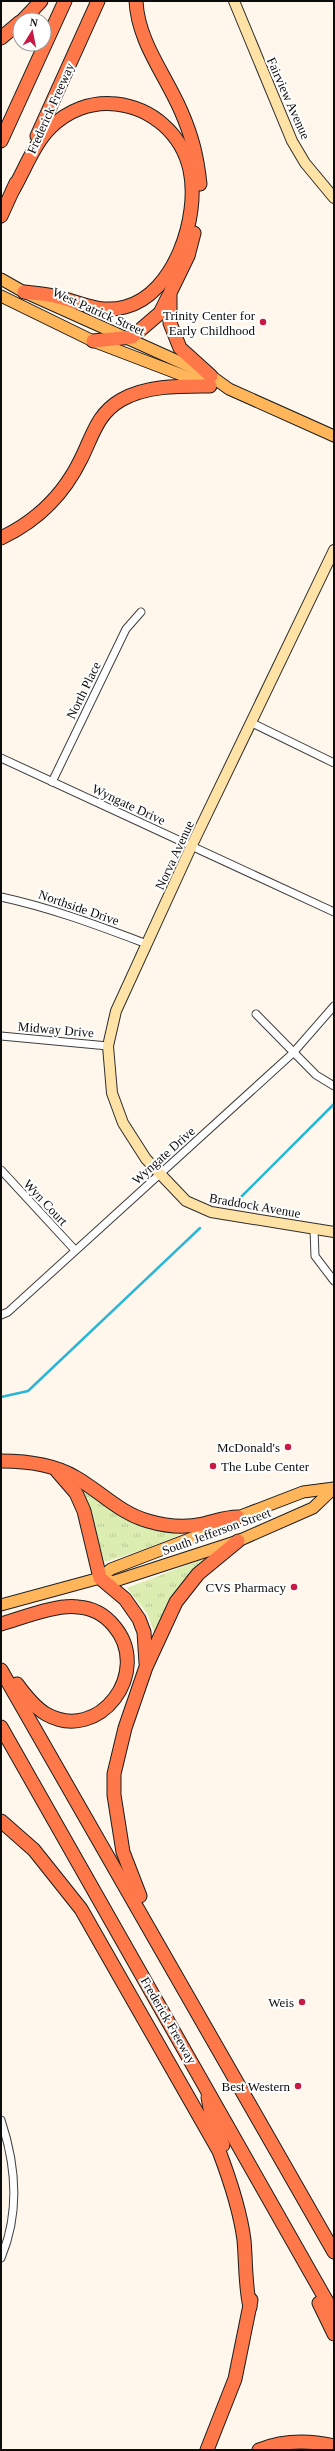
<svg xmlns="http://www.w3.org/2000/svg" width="335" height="2451" viewBox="0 0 335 2451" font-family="'Times New Roman',serif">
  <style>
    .grass { fill: url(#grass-tufts) }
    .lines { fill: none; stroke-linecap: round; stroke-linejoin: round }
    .stream { stroke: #2bb6d9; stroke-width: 2.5 }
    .street-casing { stroke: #3f3f3f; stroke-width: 9 }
    .secondary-casing { stroke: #2e2e2e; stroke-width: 12 }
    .primary-casing { stroke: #1d1d1d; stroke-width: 13 }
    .highway-casing { stroke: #1d1d1d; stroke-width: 15 }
    .street { stroke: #fff; stroke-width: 7 }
    .secondary { stroke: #ffe3a6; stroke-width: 10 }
    .primary { stroke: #ffb65b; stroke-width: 11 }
    .highway { stroke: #ff7849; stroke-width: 13 }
    .poi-dot { fill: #c81843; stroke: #fff; stroke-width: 1.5 }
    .labels { text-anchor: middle; stroke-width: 4; stroke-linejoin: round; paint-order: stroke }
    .street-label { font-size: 13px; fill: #0c0c0c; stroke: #fff }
    .poi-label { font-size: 13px; fill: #0c0c0c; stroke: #fff; text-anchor: end }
  </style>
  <defs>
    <pattern id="grass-tufts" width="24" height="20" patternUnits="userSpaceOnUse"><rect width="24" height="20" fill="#dcedb1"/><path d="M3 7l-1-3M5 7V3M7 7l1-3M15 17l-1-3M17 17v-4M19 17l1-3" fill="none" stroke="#bcca97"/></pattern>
  </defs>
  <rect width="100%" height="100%" fill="#fff7eb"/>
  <g class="grass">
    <path d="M75,1481L91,1492L189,1531L142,1550L105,1562Z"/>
    <path d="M210,1556L155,1634L147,1613L127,1588Z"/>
  </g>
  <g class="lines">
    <g class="stream">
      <path d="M238,1200L334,1104"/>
      <path d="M1,1397L28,1391L200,1228"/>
    </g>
    <defs>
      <g id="street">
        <path d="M252,723L334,763"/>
        <path d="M1,758L334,912"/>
        <path d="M52,782L126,629L141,612"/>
        <path d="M1,897C52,908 99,926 147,944"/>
        <path d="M256,1014L316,1075L334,1086"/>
        <path d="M1,1036L108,1046"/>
        <path d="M1,1170L74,1249"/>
        <path d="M314,1229L315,1256L334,1281"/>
        <path d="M1,1315L8,1312L293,1053L334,1006"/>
        <path d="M1,2120C16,2165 20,2213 1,2258"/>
      </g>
      <g id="secondary">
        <path d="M234,1L292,141L305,163L334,198"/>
        <path d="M334,550L192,845L116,1011L108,1046L112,1093L123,1123L146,1159L186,1201L211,1212L334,1232"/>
      </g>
      <g id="primary">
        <path d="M1,279L24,292L211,376L229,389L334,436"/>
        <path d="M1,296L93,341L208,385"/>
        <path d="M101,1578L112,1582L238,1541L313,1508L334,1488"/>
        <path d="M1,1605L100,1578L111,1569L213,1530L238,1517L303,1492L334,1488"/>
      </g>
      <g id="highway">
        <path d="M136,1C138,42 165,74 181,111C192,136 197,156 200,184"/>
        <path d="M23,20L41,1"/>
        <path d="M1,38L20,22"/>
        <path d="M37,136L98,1"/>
        <path d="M1,141L65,1"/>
        <path d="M13,190C24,171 34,144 50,128C67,111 91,101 116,104C152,108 182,134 190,170C200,216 175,294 125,307C98,314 80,302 54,296C45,294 34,293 24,292"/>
        <path d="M1,216L16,183"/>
        <path d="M194,233L188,256L170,293V323L180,348L211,376"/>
        <path d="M93,341L132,337L160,313L168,297"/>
        <path d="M1,538C37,521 64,494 81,459C93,435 97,414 121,400C147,385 181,386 210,386"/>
        <path d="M1,1461C26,1461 53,1464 75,1477C100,1491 119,1513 148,1521C165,1526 185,1528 203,1524C216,1521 225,1517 238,1517"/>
        <path d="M57,1471L76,1493L84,1511L100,1578L125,1599L139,1619L144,1632L146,1663"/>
        <path d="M1,1624C22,1618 57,1604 78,1607C92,1608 105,1615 114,1626C153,1672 99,1744 46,1714C34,1707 25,1695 17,1684"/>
        <path d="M1,1670L334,2252"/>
        <path d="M1,1727L334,2314"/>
        <path d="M1,1821L34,1850L81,1909L219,2151C230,2180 240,2209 244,2240C246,2262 245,2285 250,2307"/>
        <path d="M140,1896L123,1852L114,1795V1774L125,1728L146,1667L176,1602L198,1574L238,1541"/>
        <path d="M208,2097L211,2114L223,2145"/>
        <path d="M319,2303L334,2334"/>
        <path d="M207,2450L235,2379L251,2300"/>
        <path d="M259,2450C284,2440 308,2440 334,2446"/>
      </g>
    </defs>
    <use href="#street" class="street-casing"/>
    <use href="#secondary" class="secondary-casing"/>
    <use href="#primary" class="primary-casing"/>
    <use href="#highway" class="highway-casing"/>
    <use href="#street" class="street"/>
    <use href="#secondary" class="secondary"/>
    <use href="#primary" class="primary"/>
    <use href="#highway" class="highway"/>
  </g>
  <g class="poi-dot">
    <circle cx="263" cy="322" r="4"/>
    <circle cx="288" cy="1447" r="4"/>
    <circle cx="213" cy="1466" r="4"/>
    <circle cx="294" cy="1587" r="4"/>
    <circle cx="302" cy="2002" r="4"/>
    <circle cx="298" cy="2086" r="4"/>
  </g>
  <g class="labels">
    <g class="street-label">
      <text transform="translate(289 98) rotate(66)" y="5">Fairview Avenue</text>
      <text transform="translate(50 108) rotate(-66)" y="5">Frederick Freeway</text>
      <text transform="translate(99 311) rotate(24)" y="5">West Patrick Street</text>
      <text transform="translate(83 690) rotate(-64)" y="5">North Place</text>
      <text transform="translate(129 804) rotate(25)" y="5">Wyngate Drive</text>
      <text transform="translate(174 855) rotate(-65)" y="5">Norva Avenue</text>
      <text transform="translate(79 907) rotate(19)" y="5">Northside Drive</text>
      <text transform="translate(56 1029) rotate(5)" y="5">Midway Drive</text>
      <text transform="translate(163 1155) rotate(-42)" y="5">Wyngate Drive</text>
      <text transform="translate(46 1202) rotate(47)" y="5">Wyn Court</text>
      <text transform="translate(255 1205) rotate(10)" y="5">Braddock Avenue</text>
      <text transform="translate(216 1531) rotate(-20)" y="5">South Jefferson Street</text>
      <text transform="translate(169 2020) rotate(60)" y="5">Frederick Freeway</text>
    </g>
    <g class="poi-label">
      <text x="255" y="320">Trinity Center for<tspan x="255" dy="15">Early Childhood</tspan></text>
      <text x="280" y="1452">McDonald's</text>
      <text x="221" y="1471" text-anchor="start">The Lube Center</text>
      <text x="286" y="1592">CVS Pharmacy</text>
      <text x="294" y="2007">Weis</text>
      <text x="290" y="2091">Best Western</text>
    </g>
  </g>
  <rect width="335" height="2451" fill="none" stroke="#0c0c0c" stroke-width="4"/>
  <g transform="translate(32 32) rotate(10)"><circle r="19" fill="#ffffff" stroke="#9e9e9e"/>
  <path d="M0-3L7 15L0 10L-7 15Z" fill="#c81843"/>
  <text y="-6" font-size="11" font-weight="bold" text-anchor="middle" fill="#0c0c0c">N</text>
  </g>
</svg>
